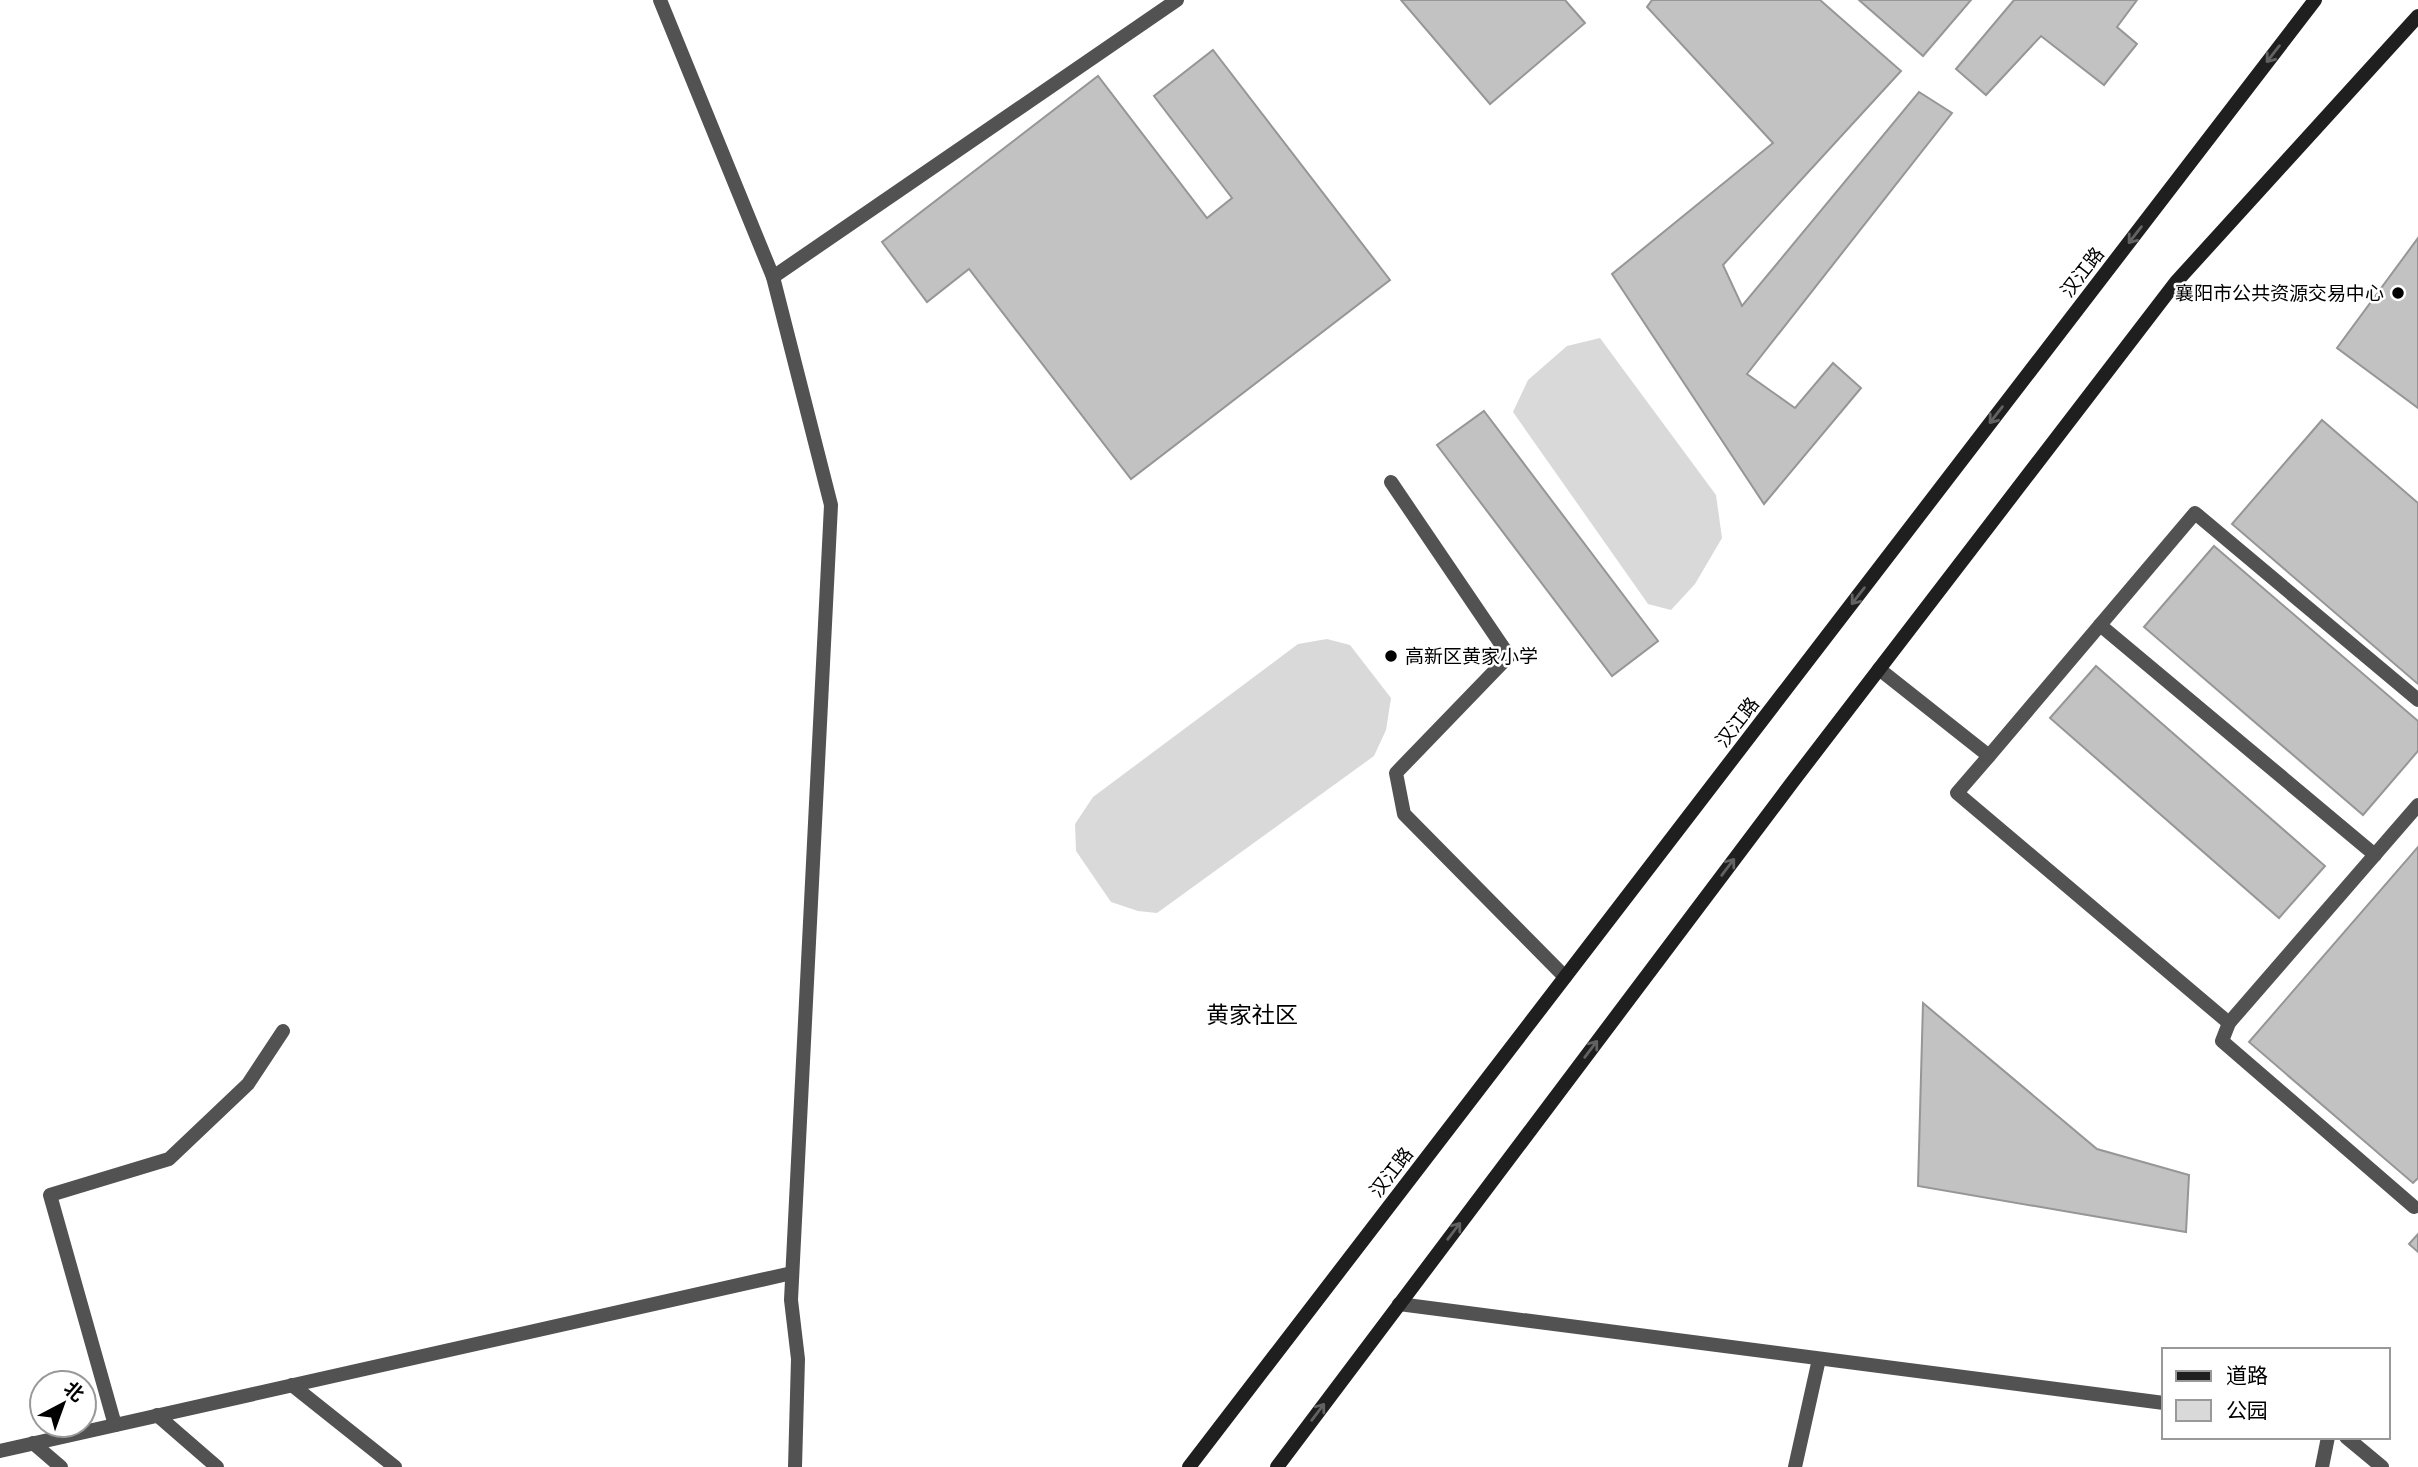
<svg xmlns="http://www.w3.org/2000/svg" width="2418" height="1467" viewBox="0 0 2418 1467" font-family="Commissioner,'Noto Sans SC',sans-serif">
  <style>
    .green { fill: #d9d9d9 }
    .building { fill: #c2c2c2; stroke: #969696; stroke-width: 2 }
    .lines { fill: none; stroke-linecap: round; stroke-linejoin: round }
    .service { stroke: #525252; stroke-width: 14 }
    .minor { stroke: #525252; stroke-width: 14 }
    .secondary { stroke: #1f1f1f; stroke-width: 14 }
    .oneway { stroke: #626262 }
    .poi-dot { fill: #000; stroke: #fff; stroke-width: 2.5 }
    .labels { text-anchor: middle; stroke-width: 5; stroke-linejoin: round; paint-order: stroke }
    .street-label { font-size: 19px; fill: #000; stroke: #fff }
    .poi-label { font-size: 19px; fill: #000; stroke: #fff; text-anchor: end }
    .quarter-label { font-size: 23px; fill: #000; stroke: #fff }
  </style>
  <rect width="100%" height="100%" fill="#fff"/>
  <g class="green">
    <path d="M1600,338L1716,495L1722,538L1695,584L1671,610L1648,604L1513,412L1528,380L1567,346Z"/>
    <path d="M1327,639L1350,645L1391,698L1386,730L1374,756L1157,913L1138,911L1111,902L1076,851L1075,824L1093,797L1298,644Z"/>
  </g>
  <g class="building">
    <path d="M1401,0H1565L1585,23L1490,104Z"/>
    <path d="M1652,0H1820L1901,71L1723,265L1742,306L1919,92L1952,113L1747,374L1795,408L1833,363L1861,388L1764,504L1612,274L1773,143L1647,7Z"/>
    <path d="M1859,0H1971L1923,56Z"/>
    <path d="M2014,0H2137L2117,27L2137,44L2104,85L2041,36L1986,95L1956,69Z"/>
    <path d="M1213,50L1390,280L1131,479L969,269L927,302L882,242L1098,76L1207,218L1232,198L1154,96Z"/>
    <path d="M2418,238V408L2337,348Z"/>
    <path d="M1484,411L1658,641L1612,676L1437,445Z"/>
    <path d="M2322,420L2418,503V684L2232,524Z"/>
    <path d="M2214,546L2418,721V751L2363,815L2144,627Z"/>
    <path d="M2096,666L2325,866L2279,918L2050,718Z"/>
    <path d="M2418,847V1178L2413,1183L2249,1042Z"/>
    <path d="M1923,1003L2097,1149L2189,1175L2186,1232L1918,1186Z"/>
    <path d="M2418,1234V1252L2409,1244Z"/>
  </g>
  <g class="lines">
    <g class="service">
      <path d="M1391,482L1509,656L1396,773L1404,814L1565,977"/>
      <path d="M2100,625L2375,855"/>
      <path d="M1879,669L1989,756L1957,793L2229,1023L2418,805"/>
      <path d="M1989,756L2195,513L2418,700"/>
      <path d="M2229,1023L2222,1041L2414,1207"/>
    </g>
    <g class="minor">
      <path d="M660,0L773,277L831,505L791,1300L798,1359L795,1467"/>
      <path d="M773,277L1177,0"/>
      <path d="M1399,1304L2164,1403"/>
      <path d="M292,1385L395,1467"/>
      <path d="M157,1415L217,1467"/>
      <path d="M115,1425L50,1195L169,1159L248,1084L283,1031"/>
      <path d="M2346,1437L2382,1467"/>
      <path d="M33,1443L61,1467"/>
      <path d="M0,1451L792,1273"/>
      <path d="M1795,1467L1819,1359"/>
      <path d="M2322,1467L2328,1437"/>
    </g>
    <g class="secondary">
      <path d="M1189,1467L2315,0"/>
      <path d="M1277,1467L1794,780L2176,282L2418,16"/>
    </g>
  </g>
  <defs><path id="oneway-shaft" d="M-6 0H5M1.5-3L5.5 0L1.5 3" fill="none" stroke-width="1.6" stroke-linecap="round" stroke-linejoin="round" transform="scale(1.75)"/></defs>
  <g class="oneway">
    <use href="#oneway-shaft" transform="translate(2273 54) rotate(128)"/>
    <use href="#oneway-shaft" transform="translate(2135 235) rotate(128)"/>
    <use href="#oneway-shaft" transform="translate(1996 415) rotate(128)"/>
    <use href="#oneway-shaft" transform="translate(1858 596) rotate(128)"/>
    <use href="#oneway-shaft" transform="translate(1728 867) rotate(-53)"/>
    <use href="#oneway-shaft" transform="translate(1591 1049) rotate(-53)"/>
    <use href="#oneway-shaft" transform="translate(1454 1231) rotate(-53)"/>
    <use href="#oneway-shaft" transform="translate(1318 1412) rotate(-53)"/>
  </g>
  <g class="poi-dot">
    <circle cx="2398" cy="293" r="7"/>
    <circle cx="1391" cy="656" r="7"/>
  </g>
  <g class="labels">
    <g class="street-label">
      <text transform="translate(2082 272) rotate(-52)" y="7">汉江路</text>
      <text transform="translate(1737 722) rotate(-52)" y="7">汉江路</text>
      <text transform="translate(1391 1172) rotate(-52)" y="7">汉江路</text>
    </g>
    <g class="poi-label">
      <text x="2384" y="300">襄阳市公共资源交易中心</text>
      <text x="1405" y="663" text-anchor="start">高新区黄家小学</text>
    </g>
    <g class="quarter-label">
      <text x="1252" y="1023">黄家社区</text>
    </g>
  </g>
  <rect x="2162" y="1348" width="228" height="91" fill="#ffffff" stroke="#999999" stroke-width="2"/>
  <rect x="2176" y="1371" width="35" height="10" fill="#1f1f1f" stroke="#999999" stroke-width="2"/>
  <text x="2226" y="1383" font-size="21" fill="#000000">道路</text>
  <rect x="2176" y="1400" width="35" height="21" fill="#d9d9d9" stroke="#999999" stroke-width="2"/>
  <text x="2226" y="1418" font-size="21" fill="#000000">公园</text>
  <g transform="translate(63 1404) rotate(41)"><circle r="33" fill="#ffffff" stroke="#999999" stroke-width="2"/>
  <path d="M0-5L12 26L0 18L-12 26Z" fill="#000000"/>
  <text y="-10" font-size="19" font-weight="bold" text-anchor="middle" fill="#000000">北</text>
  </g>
</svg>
